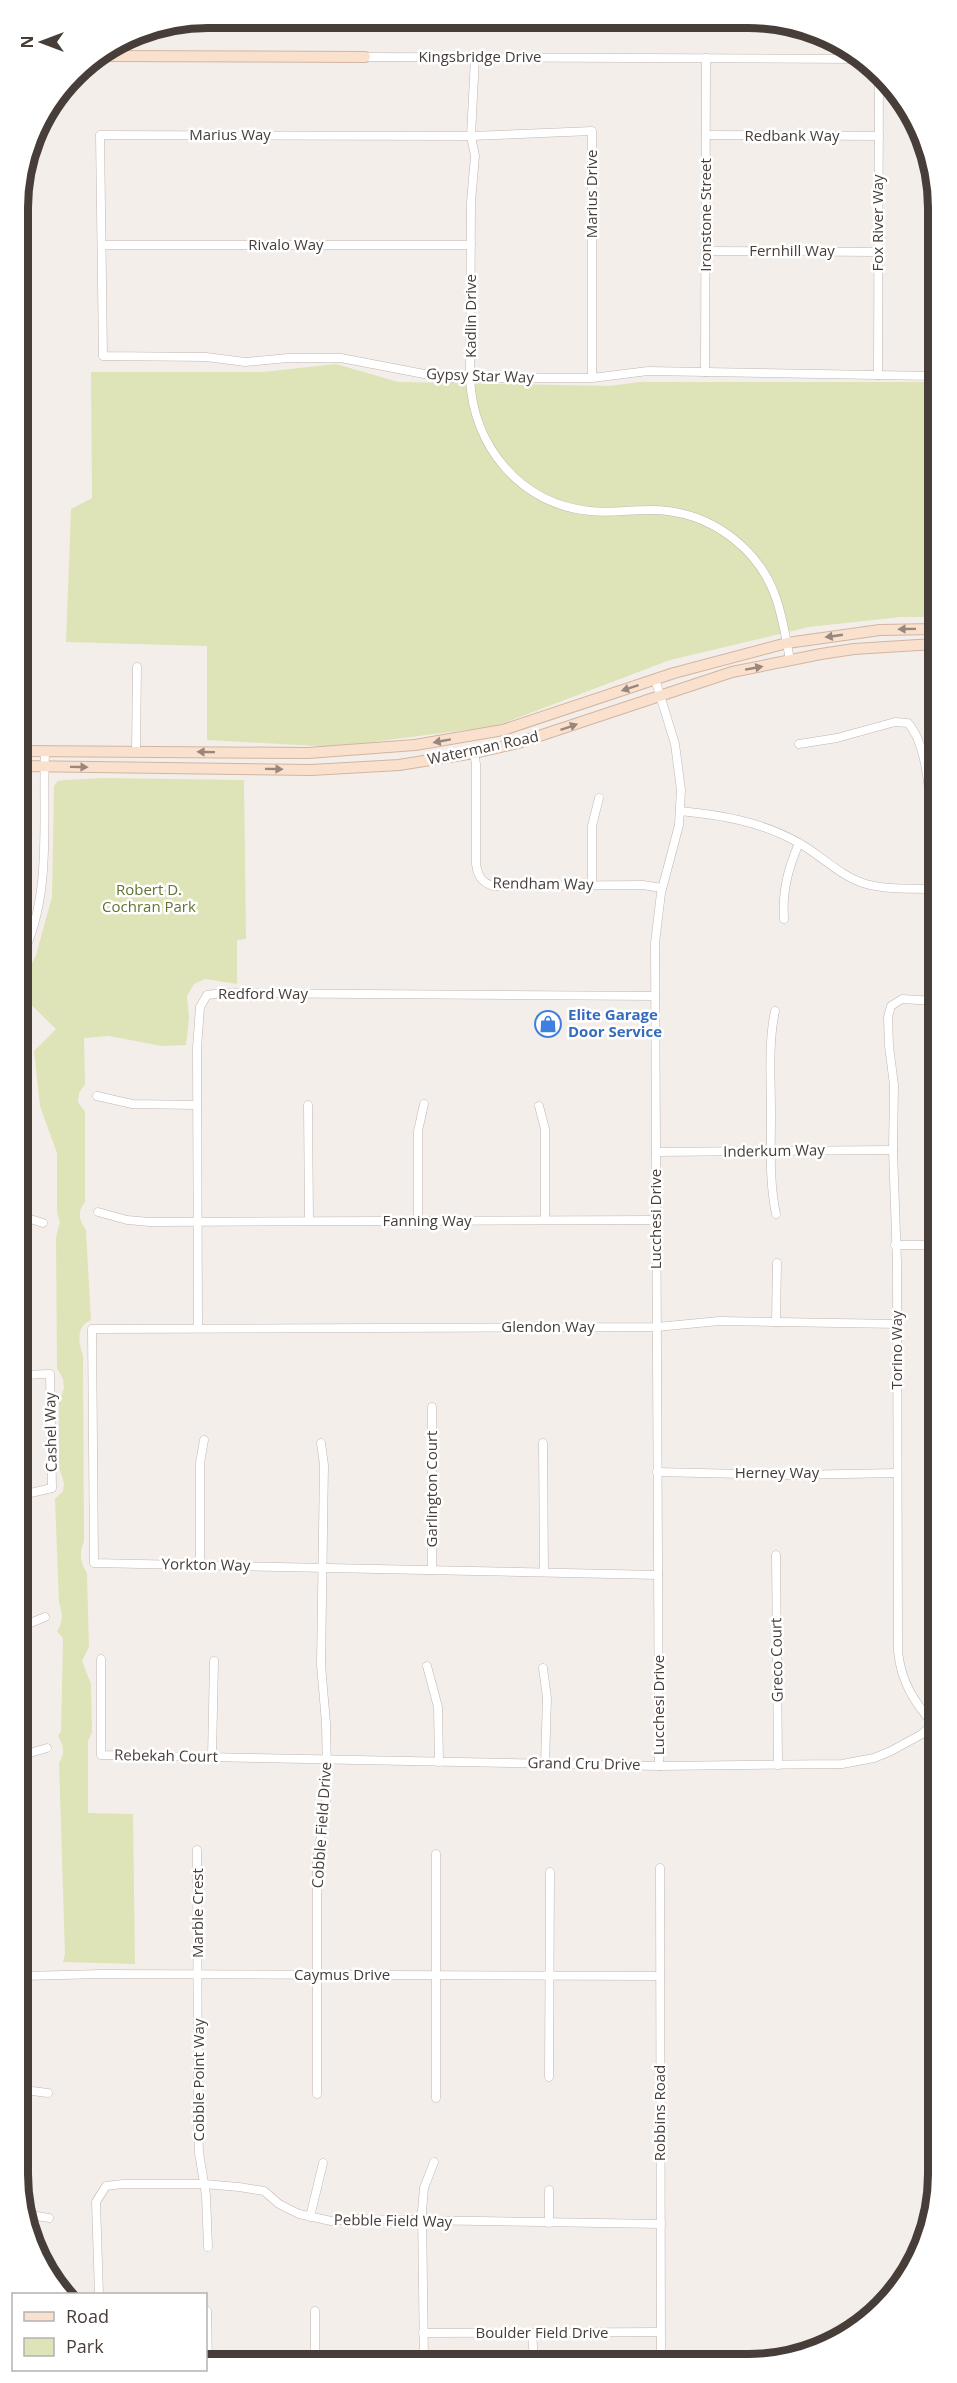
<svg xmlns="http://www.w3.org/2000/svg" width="957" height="2383" viewBox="0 0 957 2383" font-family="'Open Sans',sans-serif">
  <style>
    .green { fill: #dee4b7 }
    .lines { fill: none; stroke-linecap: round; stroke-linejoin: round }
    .street-casing { stroke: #c1b6b0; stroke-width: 9 }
    .secondary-casing { stroke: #d2b5a0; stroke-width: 12 }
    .street { stroke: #fff; stroke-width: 8 }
    .secondary { stroke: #fae1ce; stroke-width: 10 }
    .oneway { fill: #98877c }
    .labels { text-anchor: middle; stroke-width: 5; stroke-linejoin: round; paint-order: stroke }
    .street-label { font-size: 15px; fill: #473d39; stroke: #fff }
    .park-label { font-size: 15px; fill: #5f7431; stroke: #fff }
    .shop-label { font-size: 15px; font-weight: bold; fill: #366cbe; stroke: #fff; text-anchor: start }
    .rim { fill: none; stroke: #473d39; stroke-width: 8 }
  </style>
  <rect width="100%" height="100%" fill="#f4eeea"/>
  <g class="green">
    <path d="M336,364L398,382L609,386L640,382H933L934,617H901L809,627L670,660L496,726L334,747L207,740V646L66,642L71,509L92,498L91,372H263Z"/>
    <path d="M104,778L244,780L246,939L237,940V984L205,979L194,984L187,996L189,1018L186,1045L162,1046L109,1036L84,1038L85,1084L79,1093L78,1102L85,1112V1202C77,1212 79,1220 86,1230L91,1320C76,1326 78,1343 83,1355L84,1541C79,1554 80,1562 87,1573L89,1647L82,1661L91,1684L92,1732L88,1741V1813L133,1814L135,1964L63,1962L65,1954L59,1763C65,1753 64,1746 58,1736L61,1731L63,1638L57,1631C64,1621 62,1613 59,1602L55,1499L63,1491L64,1483L59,1467V1403L64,1388L63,1379L57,1368L56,1237L60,1222L57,1212V1153L40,1106L34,1051L56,1029L21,995V986L36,955L52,897L54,786L58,781L64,780Z"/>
  </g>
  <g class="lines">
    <defs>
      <g id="street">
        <path d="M365,57L861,59"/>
        <path d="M475,57L471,136L475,156L471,202L470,378C473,446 520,504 590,511C616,514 642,507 668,511C716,517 760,551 776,598C783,618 786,639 790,660"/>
        <path d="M706,135L879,136"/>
        <path d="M102,245H471"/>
        <path d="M705,251L878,252"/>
        <path d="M705,372L706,58"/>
        <path d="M878,375L879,71"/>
        <path d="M592,378V131L471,136L100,135L103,356L206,357L245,362L288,358H341L445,378H592L648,371L933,376"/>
        <path d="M655,679L675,744L681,790L679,825L661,893L655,943L659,1766"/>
        <path d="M799,744L837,738L895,722L908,723C935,753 932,848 931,889"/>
        <path d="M136,751L137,667"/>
        <path d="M474,753L476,764V864C478,876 481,882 493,886L643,885L662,888"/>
        <path d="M680,811C722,815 762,822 799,843C822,856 840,876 866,884C888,890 912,888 935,889"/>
        <path d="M592,885V826L599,798"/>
        <path d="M784,919C782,891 788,869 799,843"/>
        <path d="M21,959C53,894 42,821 45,751"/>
        <path d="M935,1001L902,999L891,1006L888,1017L889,1046L894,1085L893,1150L897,1263L898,1651C901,1684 916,1704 937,1729"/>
        <path d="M775,1011C768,1044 771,1079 771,1113C771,1147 769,1181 776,1214"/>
        <path d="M97,1096L132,1104L197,1105"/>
        <path d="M308,1105L309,1221"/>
        <path d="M539,1106L545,1129V1220"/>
        <path d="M656,1152L893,1150"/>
        <path d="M98,1212L127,1220L150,1222L656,1220"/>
        <path d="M21,1216L43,1223"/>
        <path d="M418,1221V1131L424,1104"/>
        <path d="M895,1245H936"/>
        <path d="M776,1322L777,1263"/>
        <path d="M198,1328L197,1048L200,1007L207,995L222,993L655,996"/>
        <path d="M22,1375L50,1374L52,1488L22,1495"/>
        <path d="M432,1407V1570"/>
        <path d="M543,1443L544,1572"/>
        <path d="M657,1472L792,1475L897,1473"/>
        <path d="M776,1555L778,1765"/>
        <path d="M200,1565V1463L204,1440"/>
        <path d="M658,1575L94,1563L92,1329L657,1327L719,1321L898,1324"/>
        <path d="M23,1626L45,1617"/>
        <path d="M101,1659V1755L659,1766L842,1764L874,1758L891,1751L922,1734L937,1720"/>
        <path d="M427,1666L438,1707L439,1762"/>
        <path d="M543,1668L547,1698L545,1764"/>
        <path d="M23,1755L47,1748"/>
        <path d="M212,1757L214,1661"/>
        <path d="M197,1850L198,2127L199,2153L206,2195L208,2247"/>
        <path d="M660,1868L661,2359"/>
        <path d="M24,1976L102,1974L660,1976"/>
        <path d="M549,2077L550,1872"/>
        <path d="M24,2090L48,2093"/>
        <path d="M317,2094V1862L326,1801L327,1773L326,1723L321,1665L324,1465L321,1443"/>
        <path d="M436,2098V1854"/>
        <path d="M24,2214L49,2218"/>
        <path d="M310,2217L323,2163"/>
        <path d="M549,2223V2190"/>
        <path d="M99,2294L96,2202L106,2186L123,2184H204L239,2187L264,2191L279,2204L299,2214L331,2221L353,2219L661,2224"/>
        <path d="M207,2311L208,2361"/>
        <path d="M315,2311V2361"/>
        <path d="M423,2333L660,2332"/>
        <path d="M532,2333L534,2360"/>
        <path d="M424,2360L422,2211L424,2188L434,2162"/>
      </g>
      <g id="secondary">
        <path d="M98,56L365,57"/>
        <path d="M20,751L308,753L415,745L503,730L674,673L787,643L880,630L934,629"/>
        <path d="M20,766L311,770L399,765L474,753L518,743L732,672L821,654L854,649L934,644"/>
      </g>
    </defs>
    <use href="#street" class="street-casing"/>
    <use href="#secondary" class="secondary-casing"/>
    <use href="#street" class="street"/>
    <use href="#secondary" class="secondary"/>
  </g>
  <defs><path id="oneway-solid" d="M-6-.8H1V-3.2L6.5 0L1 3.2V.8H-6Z" transform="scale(1.5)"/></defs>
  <g class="oneway">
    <use href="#oneway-solid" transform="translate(907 629) rotate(179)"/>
    <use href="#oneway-solid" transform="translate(834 636) rotate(172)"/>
    <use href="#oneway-solid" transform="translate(754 668) rotate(-10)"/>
    <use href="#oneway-solid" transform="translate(630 688) rotate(162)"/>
    <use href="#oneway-solid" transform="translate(569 727) rotate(-19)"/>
    <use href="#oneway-solid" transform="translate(442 741) rotate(170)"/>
    <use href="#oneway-solid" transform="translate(206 752) rotate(-179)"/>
    <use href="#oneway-solid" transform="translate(79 767) rotate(1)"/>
    <use href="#oneway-solid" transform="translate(274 769) rotate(1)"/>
  </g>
  <defs>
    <symbol id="shop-ring" viewBox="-11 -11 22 22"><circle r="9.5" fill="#fff" stroke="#3f7fe0" stroke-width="1.5"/><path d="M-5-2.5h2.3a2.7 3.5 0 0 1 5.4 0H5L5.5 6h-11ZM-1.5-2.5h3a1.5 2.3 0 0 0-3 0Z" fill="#3f7fe0"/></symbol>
  </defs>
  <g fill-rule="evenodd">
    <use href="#shop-ring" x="533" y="1009" width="30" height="30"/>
  </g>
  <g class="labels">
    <g class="street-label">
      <text x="480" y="62">Kingsbridge Drive</text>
      <text x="230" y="140">Marius Way</text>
      <text x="792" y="141">Redbank Way</text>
      <text transform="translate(592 194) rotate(-90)" y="5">Marius Drive</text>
      <text transform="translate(706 215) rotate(-90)" y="5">Ironstone Street</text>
      <text transform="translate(878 223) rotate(-90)" y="5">Fox River Way</text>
      <text x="286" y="250">Rivalo Way</text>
      <text x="792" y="256">Fernhill Way</text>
      <text transform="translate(471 316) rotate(-90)" y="5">Kadlin Drive</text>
      <text transform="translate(480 376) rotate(2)" y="5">Gypsy Star Way</text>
      <text transform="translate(483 748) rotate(-12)" y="5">Waterman Road</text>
      <text transform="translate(543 884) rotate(1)" y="5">Rendham Way</text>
      <text x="263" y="999">Redford Way</text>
      <text transform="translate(774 1151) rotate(-1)" y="5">Inderkum Way</text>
      <text transform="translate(656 1219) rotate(-90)" y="5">Lucchesi Drive</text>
      <text x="427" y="1226">Fanning Way</text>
      <text x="548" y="1332">Glendon Way</text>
      <text transform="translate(897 1350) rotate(-90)" y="5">Torino Way</text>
      <text transform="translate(51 1432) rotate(-91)" y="5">Cashel Way</text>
      <text x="777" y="1478">Herney Way</text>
      <text transform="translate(432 1489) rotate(-90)" y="5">Garlington Court</text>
      <text transform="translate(206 1565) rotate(1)" y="5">Yorkton Way</text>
      <text transform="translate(777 1660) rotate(-91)" y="5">Greco Court</text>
      <text transform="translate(659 1705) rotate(-90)" y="5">Lucchesi Drive</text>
      <text transform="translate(166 1756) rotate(1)" y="5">Rebekah Court</text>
      <text transform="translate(584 1764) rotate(1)" y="5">Grand Cru Drive</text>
      <text transform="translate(322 1825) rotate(-86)" y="5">Cobble Field Drive</text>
      <text transform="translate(198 1913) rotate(-90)" y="5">Marble Crest</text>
      <text x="342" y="1980">Caymus Drive</text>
      <text transform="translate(199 2080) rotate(-90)" y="5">Cobble Point Way</text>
      <text transform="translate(660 2113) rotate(-90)" y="5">Robbins Road</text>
      <text transform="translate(393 2221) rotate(1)" y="5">Pebble Field Way</text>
      <text x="542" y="2338">Boulder Field Drive</text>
    </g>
    <g class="park-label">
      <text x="149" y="895">Robert D.<tspan x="149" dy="17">Cochran Park</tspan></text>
    </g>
    <g class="shop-label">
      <text x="568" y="1020">Elite Garage<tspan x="568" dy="17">Door Service</tspan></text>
    </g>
  </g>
  <path d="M0 0H957V2383H0ZM208 28H748A180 180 0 0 1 928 208V2174A180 180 0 0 1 748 2354H208A180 180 0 0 1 28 2174V208A180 180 0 0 1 208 28Z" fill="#fff" fill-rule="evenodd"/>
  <path class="rim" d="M208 28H748A180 180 0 0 1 928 208V2174A180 180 0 0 1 748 2354H208A180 180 0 0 1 28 2174V208A180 180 0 0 1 208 28Z"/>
  <rect x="12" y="2293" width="195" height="78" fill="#ffffff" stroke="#b5b1b0" stroke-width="1.5"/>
  <rect x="24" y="2312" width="30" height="9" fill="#fae1ce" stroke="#b5b1b0" stroke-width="1.5"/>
  <text x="66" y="2323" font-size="18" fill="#473d39">Road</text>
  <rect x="24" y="2338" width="30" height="18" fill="#dee4b7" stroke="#b5b1b0" stroke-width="1.5"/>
  <text x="66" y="2353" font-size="18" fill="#473d39">Park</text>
  <g transform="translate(42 42) rotate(270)" stroke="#ffffff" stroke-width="4.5" paint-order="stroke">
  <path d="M0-4.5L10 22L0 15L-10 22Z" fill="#473d39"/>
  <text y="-9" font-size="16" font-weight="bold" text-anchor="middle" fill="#473d39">N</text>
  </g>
</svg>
